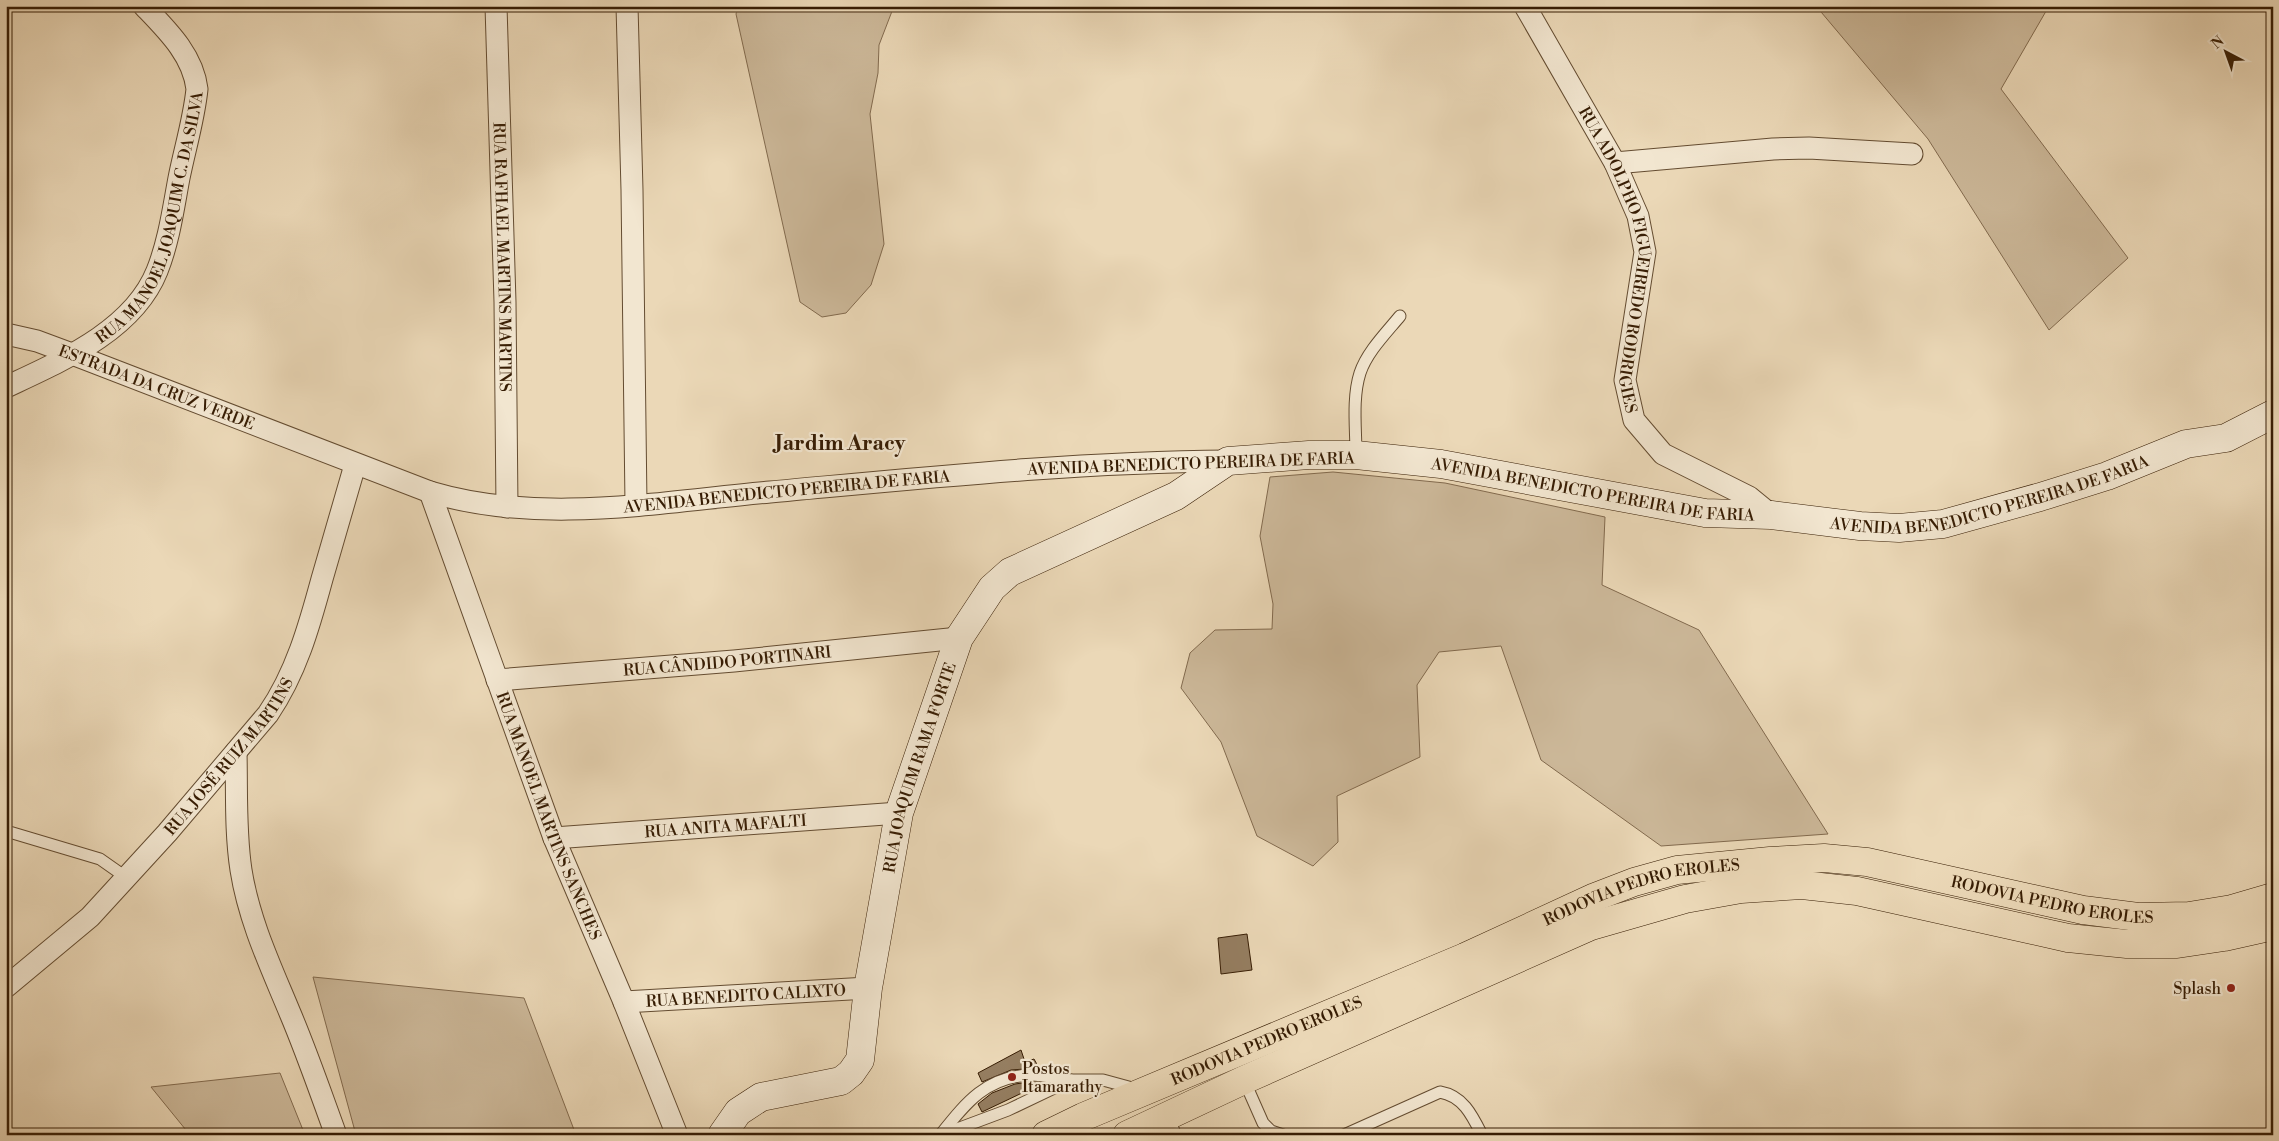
<svg xmlns="http://www.w3.org/2000/svg" width="2279" height="1141" viewBox="0 0 2279 1141" font-family="'Libre Bodoni',serif">
  <style>
    .green { fill: #ccb899; stroke: #826a4e }
    .building { fill: #957e61; stroke: #371d04 }
    .lines { fill: none; stroke-linecap: round; stroke-linejoin: round }
    .lane-casing { stroke: #644c31; stroke-width: 13 }
    .street-casing { stroke: #644c31; stroke-width: 23 }
    .secondary-casing { stroke: #371d04; stroke-width: 29 }
    .highway-casing { stroke: #371d04; stroke-width: 29 }
    .lane { stroke: #f2e6d0; stroke-width: 11 }
    .street { stroke: #f2e6d0; stroke-width: 21 }
    .secondary { stroke: #f2e6d0; stroke-width: 28 }
    .highway { stroke: #ebd8b7; stroke-width: 28 }
    .poi-dot { fill: #8f2418; stroke: #f2e6d0; stroke-width: 2 }
    .labels { text-anchor: middle; stroke-width: 4.5; stroke-linejoin: round; paint-order: stroke }
    .street-label { font-size: 16px; fill: #371d04; stroke: #f2e6d0 }
    .poi-label { font-size: 16px; fill: #371d04; stroke: #f2e6d0; text-anchor: end }
    .district-label { font-size: 21px; font-weight: bold; fill: #371d04; stroke: #f2e6d0 }
  </style>
  <rect width="100%" height="100%" fill="#ebd8b7"/>
  <filter id="stains"><feTurbulence type="fractalNoise" baseFrequency=".004" numOctaves="4"/><feColorMatrix values="0 0 0 0 .2 0 0 0 0 .09 0 0 0 0 .02 0 0 0 .5 -.17"/></filter>
  <radialGradient id="worn" r=".72"><stop offset=".6" stop-color="#630" stop-opacity="0"/><stop offset="1" stop-color="#630" stop-opacity=".3"/></radialGradient>
  <g class="green">
    <path d="M738,6H894L879,45L878,73L870,114L884,244L871,285L846,313L822,317L800,302L736,14Z"/>
    <path d="M1816,6H2049L2001,89L2128,258L2049,330L1928,139Z"/>
    <path d="M1333,472L1445,483L1605,517L1602,585L1699,630L1828,834L1661,846L1541,760L1501,646L1439,652L1417,685L1420,757L1337,796L1338,842L1313,866L1257,836L1221,742L1181,688L1190,653L1215,630L1272,629L1273,604L1260,536L1270,477Z"/>
    <path d="M313,977L524,998L576,1135H356Z"/>
    <path d="M280,1073L305,1135H190L151,1087Z"/>
  </g>
  <g class="building">
    <path d="M1247,934L1252,970L1221,974L1218,938Z"/>
    <path d="M1021,1050L1025,1062L1034,1059L1039,1068L1011,1070L982,1082L978,1073Z"/>
    <path d="M1029,1082L1043,1083L982,1112L978,1104L992,1093L1015,1084Z"/>
  </g>
  <g class="lines">
    <defs>
      <g id="lane">
        <path d="M1356,455C1356,429 1352,398 1360,373C1367,352 1386,333 1400,316"/>
        <path d="M6,831L100,859L127,878"/>
        <path d="M1244,1080L1263,1123L1271,1131L1283,1135"/>
        <path d="M1167,1116L1176,1135"/>
        <path d="M941,1134C966,1103 985,1078 1028,1075C1042,1074 1057,1079 1071,1080"/>
        <path d="M941,1135L1008,1110L1071,1080H1103L1136,1089"/>
        <path d="M1344,1135L1440,1092C1463,1096 1472,1115 1482,1135"/>
      </g>
      <g id="street">
        <path id="s1" d="M496,6L505,302L507,507"/>
        <path d="M627,6L632,190L636,504"/>
        <path id="s2" d="M1525,6L1615,163L1638,216L1645,252L1625,380L1634,420L1663,454L1749,497L1771,515"/>
        <path d="M1615,163L1773,149L1809,148L1912,154"/>
        <path id="s3" d="M6,334L37,341L72,354L430,492C541,525 658,502 770,492C923,478 1075,462 1228,461"/>
        <path id="s4" d="M6,387C61,361 133,331 157,271C169,241 173,210 179,178C185,148 194,119 197,89C193,55 167,30 144,6"/>
        <path id="s5" d="M430,492L554,838L624,1002L677,1135"/>
        <path id="s6" d="M497,680L734,661L959,638"/>
        <path d="M236,752C237,791 235,831 241,870C249,921 271,967 290,1013C307,1053 321,1094 336,1135"/>
        <path id="s7" d="M554,838L899,813"/>
        <path id="s8" d="M6,987L90,917L167,833L268,714C296,673 309,627 322,579C333,541 344,503 355,465"/>
        <path id="s9" d="M624,1002L868,988"/>
      </g>
      <g id="secondary">
        <path id="s10" d="M722,1135L738,1112L761,1097L841,1081L851,1073L860,1060L868,988L899,813L959,638L992,588L1010,572L1176,496L1228,461L1309,455H1356L1441,464L1705,513L1771,515L1860,526L1899,528L1943,524L2040,497L2107,476L2186,444L2226,438L2273,414"/>
      </g>
      <g id="highway">
        <path id="s11" d="M1046,1135L1083,1117L1465,957L1595,897L1634,882L1677,870L1770,861L1824,858L1867,862L2083,910L2138,917L2189,916L2232,909L2273,897"/>
        <path d="M1127,1135L1244,1080L1591,926L1685,899L1741,889L1802,885L1857,891L2068,938L2127,944H2177L2224,937L2273,926"/>
      </g>
    </defs>
    <use href="#lane" class="lane-casing"/>
    <use href="#street" class="street-casing"/>
    <use href="#secondary" class="secondary-casing"/>
    <use href="#highway" class="highway-casing"/>
    <use href="#lane" class="lane"/>
    <use href="#street" class="street"/>
    <use href="#secondary" class="secondary"/>
    <use href="#highway" class="highway"/>
  </g>
  <g class="poi-dot">
    <circle cx="2231" cy="988" r="5"/>
    <circle cx="1012" cy="1077" r="5"/>
  </g>
  <g class="labels">
    <g class="street-label">
      <text dy="6" stroke="none"><textPath href="#s4" startOffset="241">RUA MANOEL JOAQUIM C. DA SILVA</textPath></text>
      <text dy="6" stroke="none"><textPath href="#s1" startOffset="251">RUA RAFHAEL MARTINS MARTINS</textPath></text>
      <text dy="6" stroke="none"><textPath href="#s2" startOffset="278">RUA ADOLPHO FIGUEIREDO RODRIGIES</textPath></text>
      <text dy="6" stroke="none"><textPath href="#s3" startOffset="160">ESTRADA DA CRUZ VERDE</textPath></text>
      <text transform="translate(1191 463) rotate(-2)" y="6">AVENIDA BENEDICTO PEREIRA DE FARIA</text>
      <text dy="6" stroke="none"><textPath href="#s10" startOffset="1298">AVENIDA BENEDICTO PEREIRA DE FARIA</textPath></text>
      <text dy="6" stroke="none"><textPath href="#s10" startOffset="1702">AVENIDA BENEDICTO PEREIRA DE FARIA</textPath></text>
      <text dy="6" stroke="none"><textPath href="#s3" startOffset="812">AVENIDA BENEDICTO PEREIRA DE FARIA</textPath></text>
      <text dy="6" stroke="none"><textPath href="#s6" startOffset="231">RUA CÂNDIDO PORTINARI</textPath></text>
      <text dy="6" stroke="none"><textPath href="#s8" startOffset="322">RUA JOSÉ RUIZ MARTINS</textPath></text>
      <text dy="6" stroke="none"><textPath href="#s10" startOffset="465">RUA JOAQUIM RAMA FORTE</textPath></text>
      <text dy="6" stroke="none"><textPath href="#s5" startOffset="345">RUA MANOEL MARTINS SANCHES</textPath></text>
      <text dy="6" stroke="none"><textPath href="#s7" startOffset="172">RUA ANITA MAFALTI</textPath></text>
      <text dy="6" stroke="none"><textPath href="#s11" startOffset="645">RODOVIA PEDRO EROLES</textPath></text>
      <text dy="6" stroke="none"><textPath href="#s11" startOffset="1065">RODOVIA PEDRO EROLES</textPath></text>
      <text dy="6" stroke="none"><textPath href="#s9" startOffset="122">RUA BENEDITO CALIXTO</textPath></text>
      <text dy="6" stroke="none"><textPath href="#s11" startOffset="240">RODOVIA PEDRO EROLES</textPath></text>
    </g>
    <g class="poi-label">
      <text x="2221" y="994">Splash</text>
      <text x="1022" y="1074" text-anchor="start">Postos<tspan x="1022" dy="18">Itamarathy</tspan></text>
    </g>
    <g class="district-label">
      <text x="840" y="450">Jardim Aracy</text>
    </g>
  </g>
  <rect width="2279" height="1141" fill="none" stroke="#ebd8b7" stroke-width="25"/>
  <rect x="8" y="8" width="2264" height="1126" fill="none" stroke="#371d04" stroke-width="2.5"/>
  <rect x="12" y="12" width="2254" height="1116" fill="none" stroke="#371d04"/>
  <g transform="translate(2226 52) rotate(319)" stroke="#f2e6d0" stroke-width="4" paint-order="stroke">
  <path d="M0-4L9 19L0 12L-9 19Z" fill="#371d04"/>
  <text y="-8" font-size="14" font-weight="bold" text-anchor="middle" fill="#371d04">N</text>
  </g>
  <rect width="100%" height="100%" filter="url(#stains)"/>
  <rect width="100%" height="100%" fill="url(#worn)"/>
</svg>
